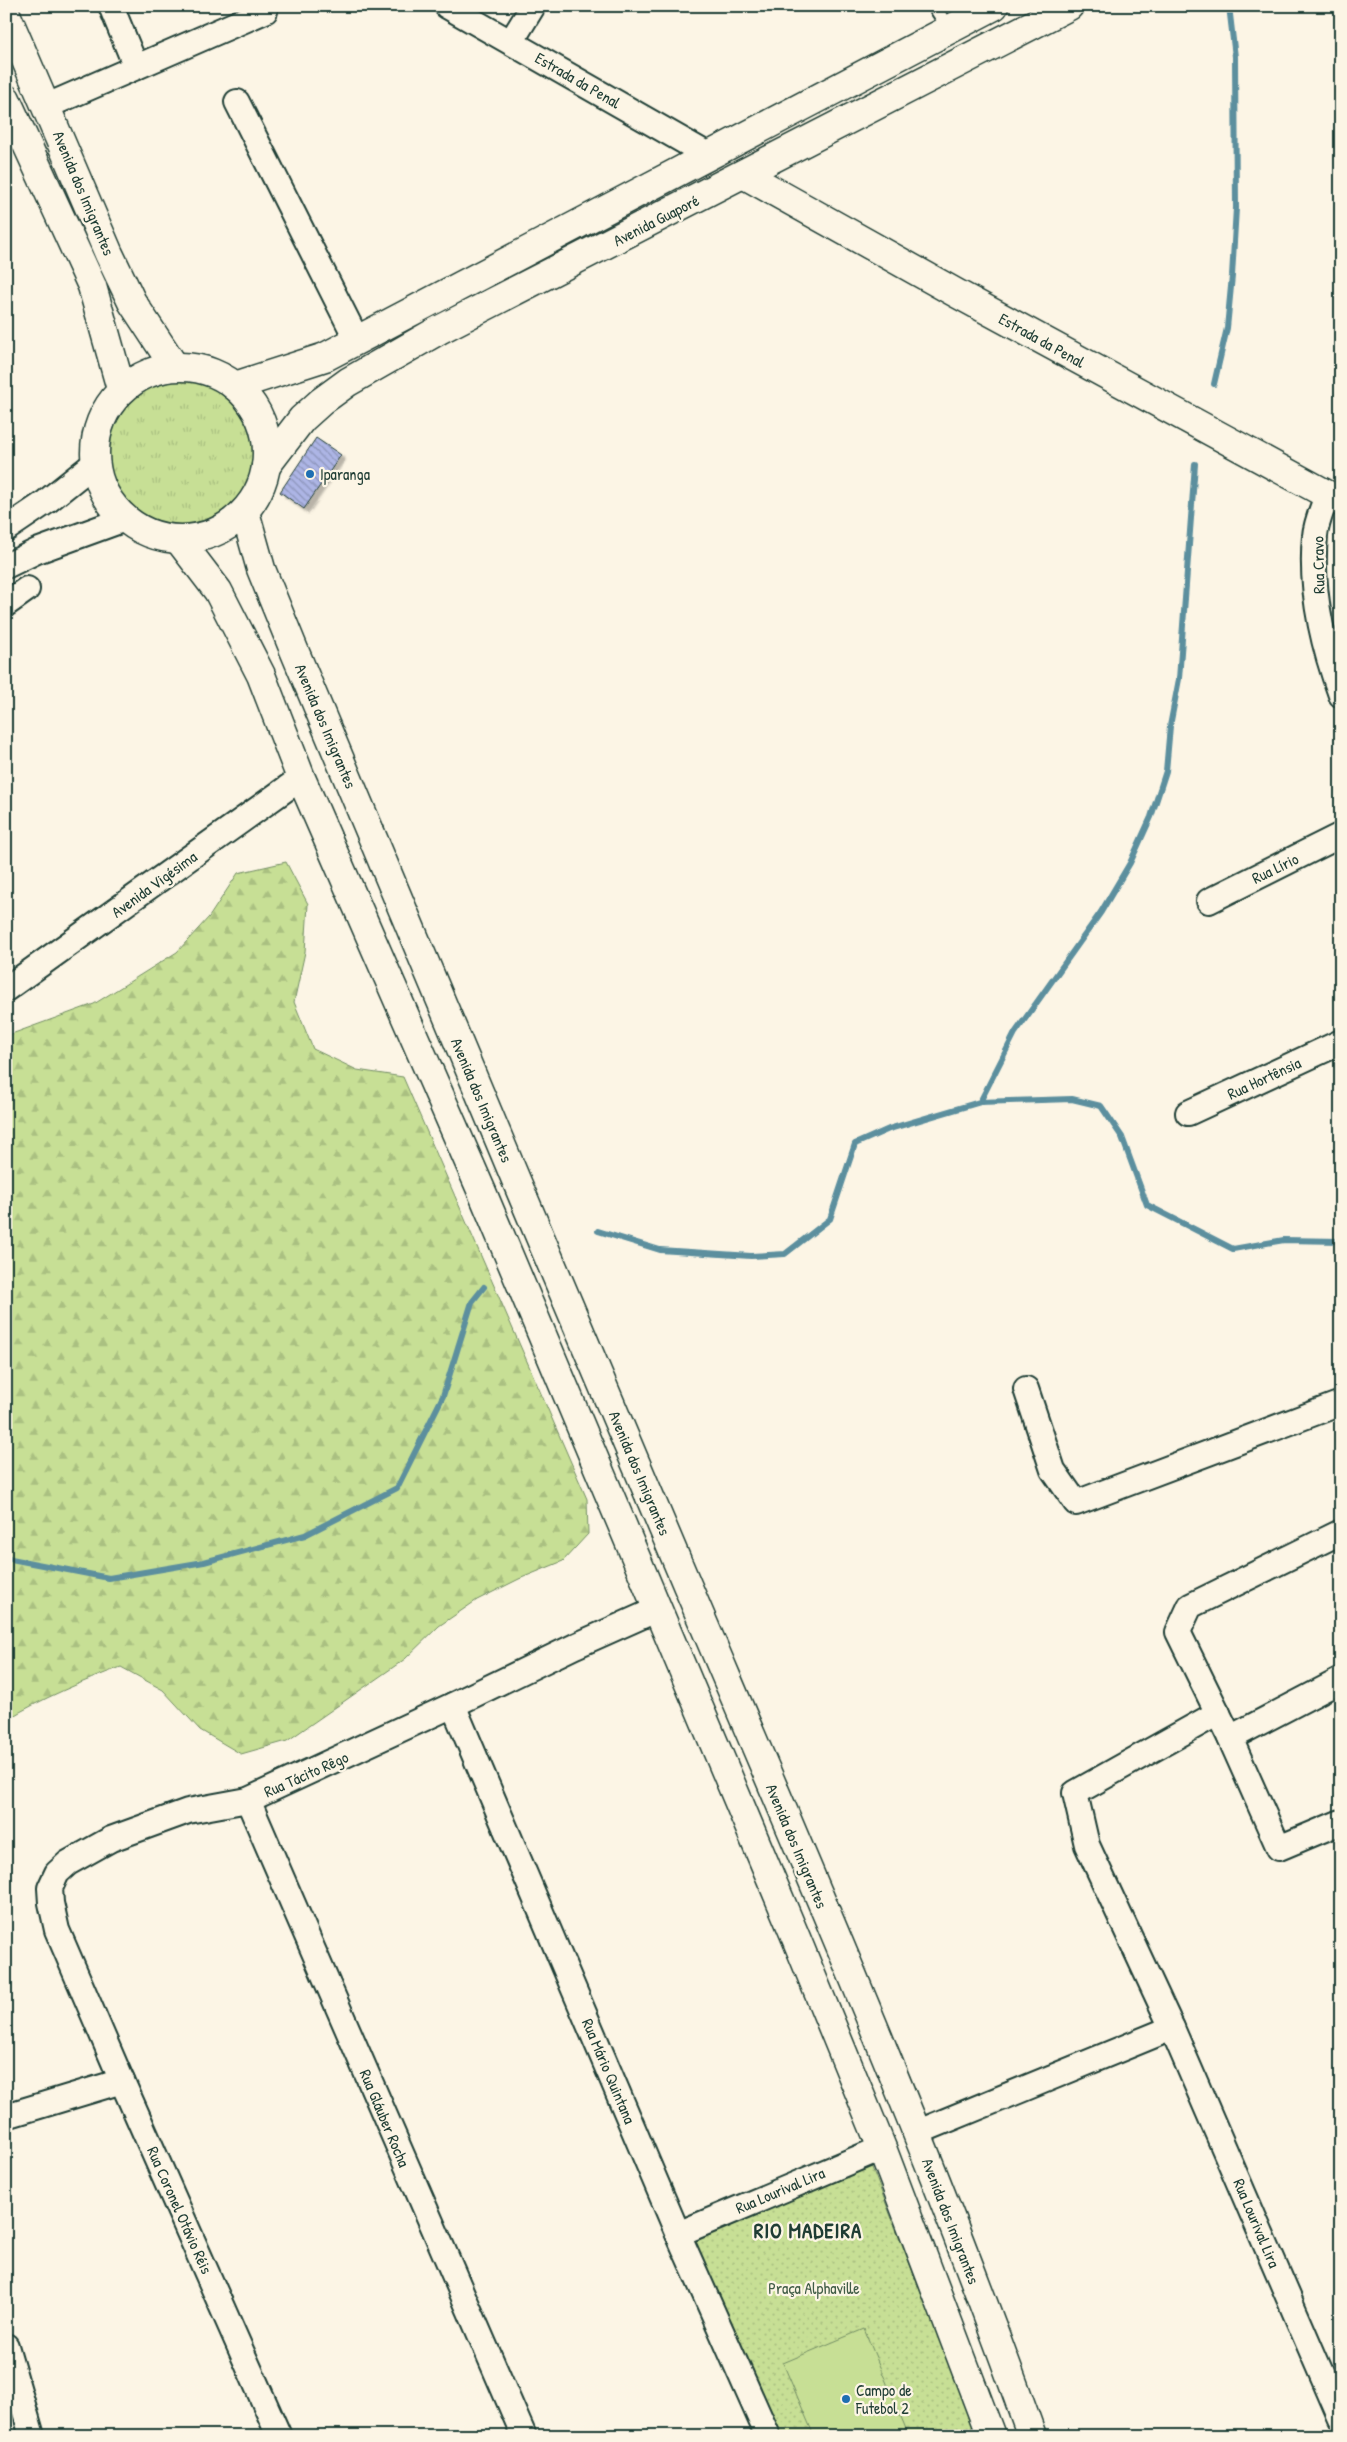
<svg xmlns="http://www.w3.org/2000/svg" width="1347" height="2442" viewBox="0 0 1347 2442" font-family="'Patrick Hand',sans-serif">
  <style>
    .grass { fill: url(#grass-tufts); stroke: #738e64 }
    .forest { fill: url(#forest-firs); stroke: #738e64 }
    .park { fill: url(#park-dots); stroke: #738e64 }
    .pitch { fill: #c7df95; stroke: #738e64 }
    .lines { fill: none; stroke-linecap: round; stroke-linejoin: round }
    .stream { stroke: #5c8f9e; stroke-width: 6 }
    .building { fill: url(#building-back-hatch); stroke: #1f3d34; filter: url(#shadow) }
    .service-casing { stroke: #1f3d34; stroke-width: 16 }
    .minor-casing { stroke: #1f3d34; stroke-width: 28 }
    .tertiary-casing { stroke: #1f3d34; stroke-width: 31 }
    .secondary-casing { stroke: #1f3d34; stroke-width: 31 }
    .service { stroke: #fcf5e5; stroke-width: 12 }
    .minor { stroke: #fcf5e5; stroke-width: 24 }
    .tertiary { stroke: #fcf5e5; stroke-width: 28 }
    .secondary { stroke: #fcf5e5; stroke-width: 28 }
    .poi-dot { fill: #1f6fb2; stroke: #fcf5e5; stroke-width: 2 }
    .labels { text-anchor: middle; stroke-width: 4.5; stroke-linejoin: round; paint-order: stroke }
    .street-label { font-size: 16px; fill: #1f3d34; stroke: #fcf5e5 }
    .poi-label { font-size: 16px; fill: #1f3d34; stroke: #fcf5e5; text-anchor: start }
    .park-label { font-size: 16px; fill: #415d47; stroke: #fcf5e5 }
    .district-label { font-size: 21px; font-weight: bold; letter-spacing: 1px; fill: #1f3d34; stroke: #fcf5e5 }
  </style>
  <defs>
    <pattern id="grass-tufts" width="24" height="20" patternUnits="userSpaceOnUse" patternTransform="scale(1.25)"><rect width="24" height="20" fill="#c7df95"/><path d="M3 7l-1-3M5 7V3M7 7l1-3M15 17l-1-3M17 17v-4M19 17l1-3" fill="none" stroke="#aac081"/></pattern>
    <pattern id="forest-firs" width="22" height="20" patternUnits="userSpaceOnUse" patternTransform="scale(1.25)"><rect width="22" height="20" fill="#c7df95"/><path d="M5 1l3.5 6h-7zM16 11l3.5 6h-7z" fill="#aac081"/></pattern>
    <pattern id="park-dots" width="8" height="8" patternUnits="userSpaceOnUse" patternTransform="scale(1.25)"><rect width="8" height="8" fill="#c7df95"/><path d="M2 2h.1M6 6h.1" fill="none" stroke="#aac081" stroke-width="1.8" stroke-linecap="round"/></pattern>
    <pattern id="building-back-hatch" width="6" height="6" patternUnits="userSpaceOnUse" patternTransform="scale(1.25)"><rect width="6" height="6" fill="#adb5e5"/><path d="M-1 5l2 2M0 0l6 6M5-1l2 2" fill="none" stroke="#8c94ba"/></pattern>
    <filter id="shadow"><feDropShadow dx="4.5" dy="4.5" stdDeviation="1" flood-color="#0004"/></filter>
  </defs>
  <rect width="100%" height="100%" fill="#fcf5e5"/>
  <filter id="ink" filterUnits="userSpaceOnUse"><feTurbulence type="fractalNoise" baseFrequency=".02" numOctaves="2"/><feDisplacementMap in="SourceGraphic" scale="10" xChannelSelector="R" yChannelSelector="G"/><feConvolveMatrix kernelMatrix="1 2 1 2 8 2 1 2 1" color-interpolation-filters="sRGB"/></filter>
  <g filter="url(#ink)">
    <circle class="grass" cx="181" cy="454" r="76"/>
    <path class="forest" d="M286,862L308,904L305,952L294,1002L313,1049L357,1070L403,1077L587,1499L588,1534L563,1561L519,1579L477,1600L439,1626L405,1659L287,1741L241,1754L200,1730L163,1690L121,1667C81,1682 43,1698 6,1720V1036L94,1004L177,952L209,917L238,873Z"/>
    <path class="park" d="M867,2155L977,2436H772L684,2235Z"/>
    <path class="pitch" d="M864,2329L909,2436H814L783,2363Z"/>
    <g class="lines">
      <g class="stream">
        <path d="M1214,384L1227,328L1232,276L1236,208L1235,57L1229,6"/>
        <path d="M980,1102L1015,1033L1101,912L1130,863L1151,817L1166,771L1170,726L1179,679L1195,464"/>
        <path d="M598,1231L660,1250L751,1256L785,1254L830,1219L855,1144L889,1129L980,1102L1072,1099L1101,1106L1122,1137L1147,1205L1233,1249L1284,1240L1341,1241"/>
        <path d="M6,1558L109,1578L204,1562L305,1535L397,1488L443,1396L472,1302L484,1287"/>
      </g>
    </g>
    <path class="building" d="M316,438L341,455L304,509L280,492Z"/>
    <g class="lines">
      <defs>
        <path id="service" d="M934,6L949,29"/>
        <g id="minor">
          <path d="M111,6L136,67"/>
          <path d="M447,6L708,155"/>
          <path d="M511,42L533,6"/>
          <path d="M237,102L357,340"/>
          <path d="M47,106L265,11"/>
          <path d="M1327,495C1323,508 1316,522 1315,536C1310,588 1323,646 1341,695"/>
          <path d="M6,529L46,502L95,463"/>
          <path d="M6,566L37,551L125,519"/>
          <path d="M6,604L27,589"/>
          <path d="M1209,901L1341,835"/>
          <path d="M6,989L301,778"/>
          <path d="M1188,1113L1341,1042"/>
          <path d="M1026,1389L1053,1470L1076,1503L1341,1403"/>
          <path d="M1341,1532L1190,1606L1178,1632L1230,1738L1279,1848L1341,1822"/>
          <path d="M453,1705L678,2234L768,2436"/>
          <path d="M1218,1713L1075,1793L1087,1845L1172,2028L1341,2419"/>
          <path d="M1230,1738L1341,1680"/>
          <path d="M248,1800L524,2436"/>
          <path d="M6,2116L122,2081"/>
          <path d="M916,2133L1172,2028"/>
          <path d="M678,2234L882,2148"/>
          <path d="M6,2346L32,2436"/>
          <path d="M279,2436L122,2081L57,1930L51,1903L50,1888L57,1873L68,1863L111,1839L188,1811L248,1800L453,1705L575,1646L658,1609"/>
        </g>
        <g id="tertiary">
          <path d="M6,14L109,254L132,302L174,366"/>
          <path d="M6,99L92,286L121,389"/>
          <path d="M745,175L956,293L1341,502"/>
        </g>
        <g id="secondary">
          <circle cx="181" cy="453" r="86"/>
          <path d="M235,386L325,357L994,6"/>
          <path d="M266,466L302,419L322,401L348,382L439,330L1069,6"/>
          <path d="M245,512L261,569L294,650C426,967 559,1283 693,1599C811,1876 931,2152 1032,2436"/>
          <path d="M179,540L218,591L261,675L301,778L482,1192L796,1938L882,2148L991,2436"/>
        </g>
      </defs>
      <use href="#service" class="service-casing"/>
      <use href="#minor" class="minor-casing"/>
      <use href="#tertiary" class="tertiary-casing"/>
      <use href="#secondary" class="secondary-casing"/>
      <use href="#service" class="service"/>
      <use href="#minor" class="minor"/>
      <use href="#tertiary" class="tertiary"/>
      <use href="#secondary" class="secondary"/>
    </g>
  </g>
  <g class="poi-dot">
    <circle cx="310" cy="474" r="5"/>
    <circle cx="846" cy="2399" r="5"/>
  </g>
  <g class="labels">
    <g class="street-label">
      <text transform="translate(578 80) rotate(30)" y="6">Estrada da Penal</text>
      <text transform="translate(84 193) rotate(67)" y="6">Avenida dos Imigrantes</text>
      <text transform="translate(656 220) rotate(-27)" y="6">Avenida Guaporé</text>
      <text transform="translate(1042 340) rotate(29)" y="6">Estrada da Penal</text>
      <text transform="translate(1318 565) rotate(-91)" y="6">Rua Cravo</text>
      <text transform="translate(326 726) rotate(67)" y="6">Avenida dos Imigrantes</text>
      <text transform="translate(1275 868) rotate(-26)" y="6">Rua Lírio</text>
      <text transform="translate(154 884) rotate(-36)" y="6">Avenida Vigésima</text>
      <text transform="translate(1264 1078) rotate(-25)" y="6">Rua Hortênsia</text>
      <text transform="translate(482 1100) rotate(67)" y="6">Avenida dos Imigrantes</text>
      <text transform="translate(640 1473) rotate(67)" y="6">Avenida dos Imigrantes</text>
      <text transform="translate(306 1774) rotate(-24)" y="6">Rua Tácito Rêgo</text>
      <text transform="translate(797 1846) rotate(67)" y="6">Avenida dos Imigrantes</text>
      <text transform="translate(609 2071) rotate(67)" y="6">Rua Mário Quintana</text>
      <text transform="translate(385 2118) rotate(67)" y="6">Rua Gláuber Rocha</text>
      <text transform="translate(780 2190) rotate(-23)" y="6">Rua Lourival Lira</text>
      <text transform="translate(180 2210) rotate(66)" y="6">Rua Coronel Otávio Réis</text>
      <text transform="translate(951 2221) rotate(69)" y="6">Avenida dos Imigrantes</text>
      <text transform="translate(1257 2223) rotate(67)" y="6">Rua Lourival Lira</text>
    </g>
    <g class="poi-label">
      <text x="320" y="480">Iparanga</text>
      <text x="856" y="2396">Campo de<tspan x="856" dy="18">Futebol 2</tspan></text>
    </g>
    <g class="park-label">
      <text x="814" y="2294">Praça Alphaville</text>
    </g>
    <g class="district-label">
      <text x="808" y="2238">RIO MADEIRA</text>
    </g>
  </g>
  <rect width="1347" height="2442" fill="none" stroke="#fcf5e5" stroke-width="25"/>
  <rect x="12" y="12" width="1322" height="2417" fill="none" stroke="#1f3d34" stroke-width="2" filter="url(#ink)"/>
</svg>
